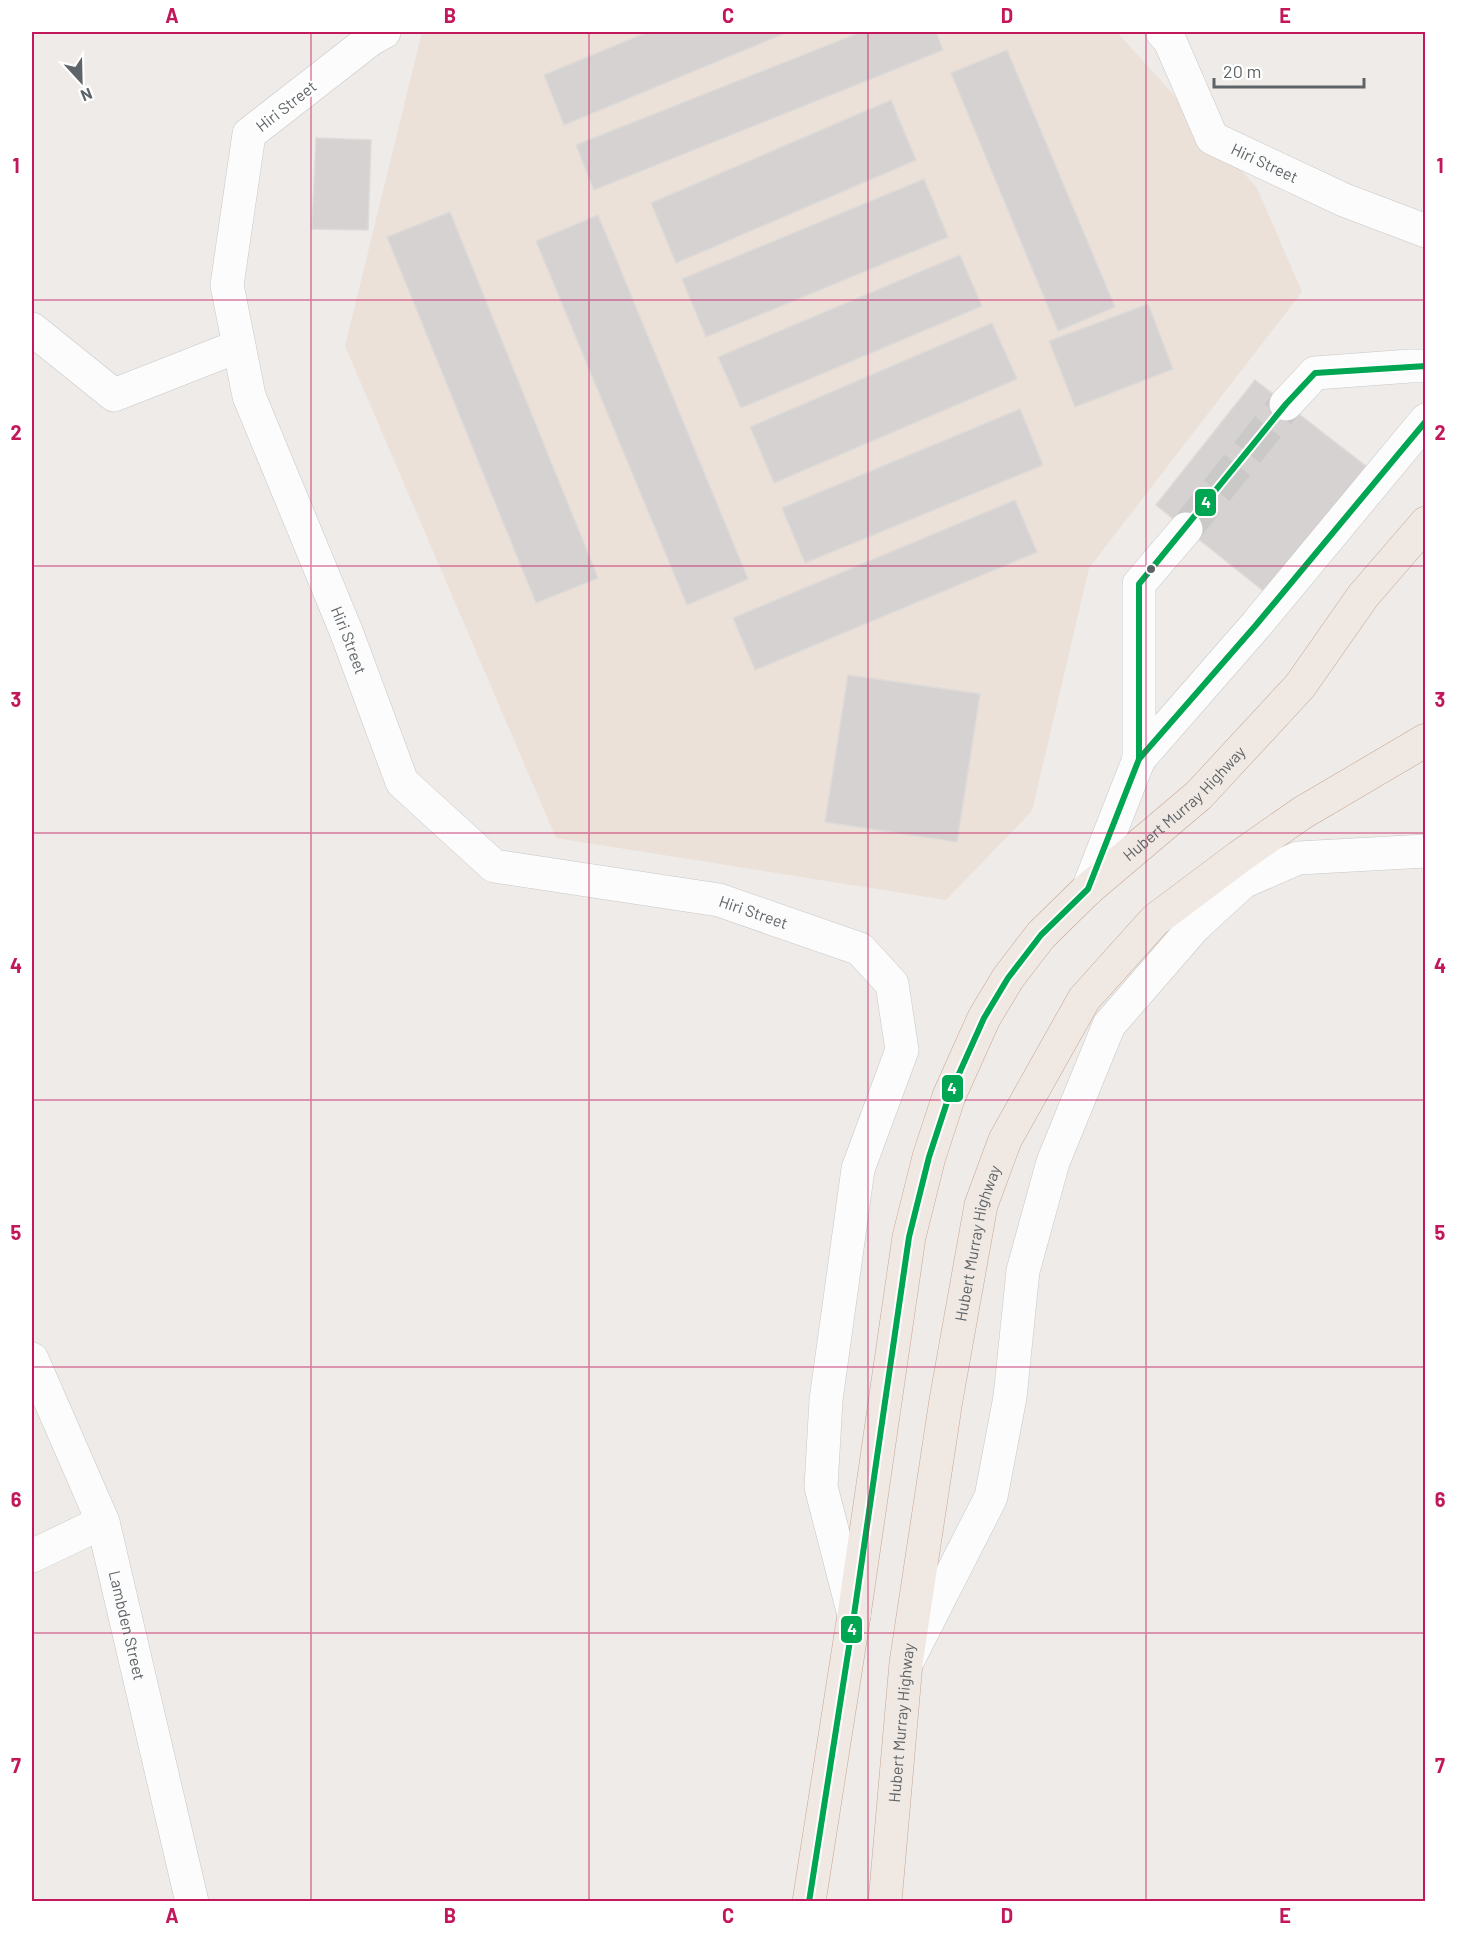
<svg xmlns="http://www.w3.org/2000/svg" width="1457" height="1933" viewBox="0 0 1457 1933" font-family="Barlow,sans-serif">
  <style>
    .commercial { fill: #ebe1d8 }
    .building { fill: #d5d2d1; stroke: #dddad8; stroke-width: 1.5 }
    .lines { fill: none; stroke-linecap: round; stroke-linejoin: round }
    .minor-tunnel { stroke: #cac9c8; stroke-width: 33; stroke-dasharray: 33 16; stroke-linecap: butt }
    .minor-casing { stroke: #c7c8c7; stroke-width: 34 }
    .highway-casing { stroke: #c6a794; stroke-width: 34 }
    .minor { stroke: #fcfcfc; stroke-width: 33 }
    .highway { stroke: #f0e8e2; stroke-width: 33 }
    .bus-1-casing { stroke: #fff; stroke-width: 10 }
    .bus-1 { stroke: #00a651; stroke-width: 6 }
    .grid { fill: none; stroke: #c2185b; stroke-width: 1.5; stroke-opacity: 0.55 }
    .bus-dot { fill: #5e6467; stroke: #fff; stroke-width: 2 }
    .labels { text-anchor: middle; stroke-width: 4.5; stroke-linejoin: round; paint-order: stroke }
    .street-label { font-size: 16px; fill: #5e6467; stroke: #fff }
    .line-badge { stroke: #fff; stroke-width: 2 }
    .badge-label { font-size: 16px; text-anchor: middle; font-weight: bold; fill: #fff }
    .neatline { fill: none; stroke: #c2185b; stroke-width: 2 }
    .grid-label { font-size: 20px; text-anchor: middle; font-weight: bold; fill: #c2185b }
  </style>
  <rect width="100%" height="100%" fill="#eeebe8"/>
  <path class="commercial" d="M422,32H1117L1257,188L1302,292L1089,568L1032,811L946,900L556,838L345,346Z"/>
  <g class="building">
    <path d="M648,32H788L564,125L544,75Z"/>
    <path d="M861,32H936L943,50L594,190L576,145Z"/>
    <path d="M1007,50L1115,307L1058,331L951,73Z"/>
    <path d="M891,100L916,160L676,263L651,203Z"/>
    <path d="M316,138L371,140L368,230L312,229Z"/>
    <path d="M924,179L948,237L706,337L682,279Z"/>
    <path d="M450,212L598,578L536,603L387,237Z"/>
    <path d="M598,215L748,579L687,605L536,241Z"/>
    <path d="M960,255L982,306L741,408L718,357Z"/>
    <path d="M1148,304L1173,369L1075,407L1049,341Z"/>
    <path d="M992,323L1017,379L774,483L750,427Z"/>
    <path d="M1255,380L1367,467L1266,593L1156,505Z"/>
    <path d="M1020,409L1043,465L805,563L782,508Z"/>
    <path d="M1015,500L1037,552L755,670L733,618Z"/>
    <path d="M848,675L980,694L957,842L825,822Z"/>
  </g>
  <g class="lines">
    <path class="minor-tunnel" d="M1186,529L1286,404"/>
    <defs>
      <g id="minor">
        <path id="s1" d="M384,32L371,39L249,134L227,285L249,396L346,631L402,782L494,866L719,900L860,949L892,984L902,1050L858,1169L826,1400L821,1487L854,1615"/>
        <path id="s2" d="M1162,32L1170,41L1212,138L1344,200L1426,231"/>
        <path d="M32,329L114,395L239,346"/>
        <path d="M1286,404L1315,373L1410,366H1426"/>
        <path d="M1139,759V584L1186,529"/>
        <path d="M1088,889L1139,759L1256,625L1426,420"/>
        <path id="s3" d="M32,1359L103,1522L192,1902"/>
        <path d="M32,1556L103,1522"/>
        <path d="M909,1658L991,1497L1010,1397L1023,1271L1053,1162L1109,1025L1195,926L1243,882L1298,858L1426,851"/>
      </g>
      <g id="highway">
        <path id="s4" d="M809,1902L854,1615L909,1237L929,1157L949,1096L984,1018L1008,978L1041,935L1088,889L1199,795L1300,686L1363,596L1426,523"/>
        <path id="s5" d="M885,1902L906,1663L946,1400L981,1205L1005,1140L1084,999L1155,920L1239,857L1302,813L1426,740"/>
      </g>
    </defs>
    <use href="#minor" class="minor-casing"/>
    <use href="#highway" class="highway-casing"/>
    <use href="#minor" class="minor"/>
    <use href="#highway" class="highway"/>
    <defs>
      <g id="bus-1">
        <path d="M1139,759V584L1286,404L1315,373L1426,366"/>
        <path d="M809,1902L854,1615L909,1237L929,1157L949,1096L984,1018L1008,978L1041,935L1088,889L1139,759L1256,625L1426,421"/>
      </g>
    </defs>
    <use href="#bus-1" class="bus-1-casing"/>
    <use href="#bus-1" class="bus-1"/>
  </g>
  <path class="grid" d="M311,32V1902M589,32V1902M868,32V1902M1146,32V1902M32,300H1426M32,566H1426M32,833H1426M32,1100H1426M32,1367H1426M32,1633H1426"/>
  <circle class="bus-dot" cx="1151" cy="569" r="5"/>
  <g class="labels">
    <g class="street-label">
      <text transform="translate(286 106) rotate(-38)" y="6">Hiri Street</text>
      <text dy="6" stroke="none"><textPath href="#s2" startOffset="176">Hiri Street</textPath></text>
      <text dy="6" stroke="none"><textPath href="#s1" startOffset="699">Hiri Street</textPath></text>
      <text dy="6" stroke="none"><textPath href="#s4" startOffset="1200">Hubert Murray Highway</textPath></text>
      <text dy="6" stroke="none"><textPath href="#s1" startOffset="1239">Hiri Street</textPath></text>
      <text dy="6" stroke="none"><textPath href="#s5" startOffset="666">Hubert Murray Highway</textPath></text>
      <text dy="6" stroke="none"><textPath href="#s3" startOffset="284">Lambden Street</textPath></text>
      <text dy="6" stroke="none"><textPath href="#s5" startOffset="180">Hubert Murray Highway</textPath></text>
    </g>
  </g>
  <g class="line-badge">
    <rect x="1194" y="488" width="23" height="29" rx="6" fill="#00a651"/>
    <rect x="941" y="1074" width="23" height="29" rx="6" fill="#00a651"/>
    <rect x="840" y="1615" width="23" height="29" rx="6" fill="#00a651"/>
  </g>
  <g class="badge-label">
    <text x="1206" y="508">4</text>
    <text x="952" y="1094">4</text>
    <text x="852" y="1635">4</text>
  </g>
  <rect width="1457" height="1933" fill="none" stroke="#ffffff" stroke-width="66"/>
  <g transform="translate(81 81) rotate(158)" stroke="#ffffff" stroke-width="4.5" paint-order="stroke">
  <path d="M0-4.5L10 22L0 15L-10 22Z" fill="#5e6467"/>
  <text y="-9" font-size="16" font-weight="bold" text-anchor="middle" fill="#5e6467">N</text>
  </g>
  <path d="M1214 78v9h150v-9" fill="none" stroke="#5e6467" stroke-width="3"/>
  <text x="1223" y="78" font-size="18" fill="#5e6467" stroke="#ffffff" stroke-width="4.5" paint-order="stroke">20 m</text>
  <rect x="33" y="33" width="1391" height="1867" class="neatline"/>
  <g class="grid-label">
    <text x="172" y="23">A</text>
    <text x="450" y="23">B</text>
    <text x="728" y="23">C</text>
    <text x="1007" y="23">D</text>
    <text x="1285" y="23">E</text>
    <text x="16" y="173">1</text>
    <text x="1440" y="173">1</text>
    <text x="16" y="440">2</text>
    <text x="1440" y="440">2</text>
    <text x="16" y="707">3</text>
    <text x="1440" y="707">3</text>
    <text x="16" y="973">4</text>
    <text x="1440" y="973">4</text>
    <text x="16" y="1240">5</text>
    <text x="1440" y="1240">5</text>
    <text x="16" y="1507">6</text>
    <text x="1440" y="1507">6</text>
    <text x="16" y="1773">7</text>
    <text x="1440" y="1773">7</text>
    <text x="172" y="1923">A</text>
    <text x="450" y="1923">B</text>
    <text x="728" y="1923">C</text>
    <text x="1007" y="1923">D</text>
    <text x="1285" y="1923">E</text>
  </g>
</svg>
